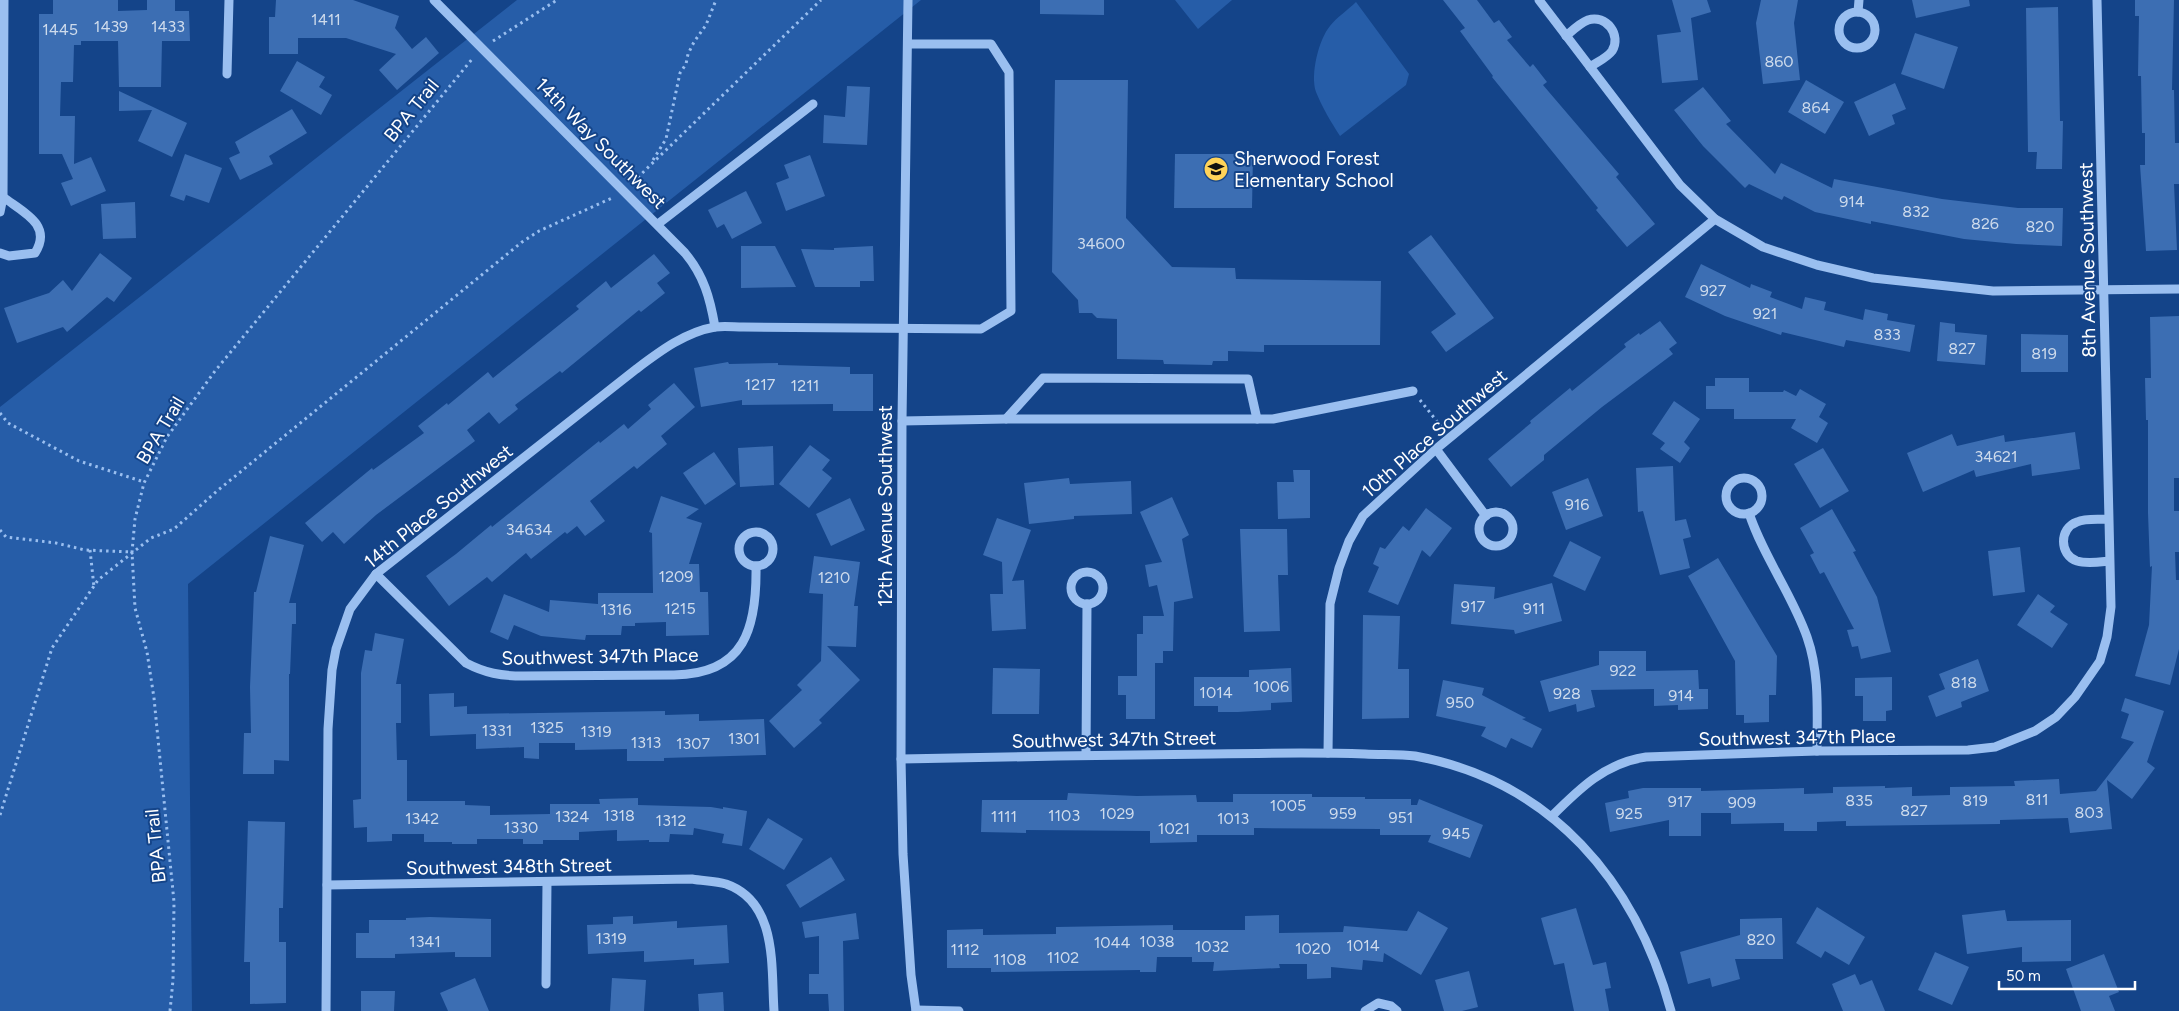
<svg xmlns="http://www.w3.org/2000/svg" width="2179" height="1011" viewBox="0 0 2179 1011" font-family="Figtree,sans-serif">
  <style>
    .green { fill: #265da8 }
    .building { fill: #3c6eb3 }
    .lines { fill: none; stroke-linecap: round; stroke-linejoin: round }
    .path { stroke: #9abff0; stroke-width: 3; stroke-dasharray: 2.5 4; stroke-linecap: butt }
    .minor { stroke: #9abff0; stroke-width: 9 }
    .labels { text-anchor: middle; stroke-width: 4; stroke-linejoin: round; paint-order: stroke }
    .number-label { font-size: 16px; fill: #cedbec }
    .street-label { font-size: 19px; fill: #fff; stroke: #144489 }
    .poi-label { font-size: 19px; fill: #fff; stroke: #144489; text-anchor: start }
  </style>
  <rect width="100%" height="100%" fill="#144489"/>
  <g class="green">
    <path d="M517,0H921L188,584L192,1011H0V407Z"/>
    <path d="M1175,0H1232L1198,29Z"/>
    <path d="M1356,2L1409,74L1406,85L1340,136C1331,122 1322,107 1316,92C1310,74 1319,39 1330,26C1337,17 1348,10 1356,2Z"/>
  </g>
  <g class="building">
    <path d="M53,0H118V11L147,10V0H175V11H189L190,41H162L161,87H119L118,41H81V45H74L73,82H61L60,116H75L74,164L91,157L106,191L71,206L61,183L73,179L62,154H39V14H53Z"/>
    <path d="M276,0H353L399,16L395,28L412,49L426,37L439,53L397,90L379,70L396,54L346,38H298V54H269V17H275Z"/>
    <path d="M1040,0H1104V15L1040,14Z"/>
    <path d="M1443,0H1477L1494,23L1499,20L1512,37L1507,40L1530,67L1533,64L1547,82L1543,85L1619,174L1616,177L1655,224L1627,247L1596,210L1598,208L1492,77L1493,76L1460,31L1465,28Z"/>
    <path d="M1672,0H1707L1711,12L1691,18L1698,80L1662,83L1657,35L1681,32Z"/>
    <path d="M1761,0H1798L1794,23L1800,80L1763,84L1756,23Z"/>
    <path d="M1912,0H1969L1970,6L1916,18Z"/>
    <path d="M2135,0H2174L2172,90H2174L2175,143H2179V184H2174L2177,250L2146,251L2140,165H2145V133H2142L2141,76H2138L2139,16H2135Z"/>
    <path d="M2058,7L2060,121H2063L2062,169H2036L2037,152H2028L2026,8Z"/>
    <path d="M1915,33L1958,47L1944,89L1901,74Z"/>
    <path d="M297,61L325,77L319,87L332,95L321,115L280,91Z"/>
    <path d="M1055,80H1128L1126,218L1172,267L1235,268L1236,279L1381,281L1380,345H1264V352L1228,351V361H1213L1212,365L1164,364L1163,360L1117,359V319L1097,318L1092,313H1079L1078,300L1052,272Z"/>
    <path d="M1806,80L1844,102L1825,134L1788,112Z"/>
    <path d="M1895,83L1906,109L1892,115L1895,124L1869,136L1854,102Z"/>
    <path d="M847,86L870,87L867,145L823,143L824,115L845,117Z"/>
    <path d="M1703,87L1731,121L1726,124L1775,174L1781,163L1832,188L1834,179L1942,199L2018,208H2063L2062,246L2016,244L1964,239L1871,221V224L1815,212L1784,196L1782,200L1749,184L1745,188L1703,146L1674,110Z"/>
    <path d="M119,91L187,123L172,157L138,141L152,110L119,111Z"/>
    <path d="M292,109L307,133L269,156L273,164L240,180L229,158L240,153L235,142Z"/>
    <path d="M185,154L222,168L209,203L186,195L184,201L170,196Z"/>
    <path d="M1175,154H1253L1252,208H1174Z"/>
    <path d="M810,155L825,196L786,211L776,183L789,178L784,165Z"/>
    <path d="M746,191L762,223L732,239L724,224L717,228L708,210Z"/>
    <path d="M135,202L136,238L103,239L101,204Z"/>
    <path d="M1431,235L1494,318L1446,352L1431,332L1456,314L1408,252Z"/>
    <path d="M741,246H775L796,287L741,288Z"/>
    <path d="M873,246L874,281H860V287H815L801,249L834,250V248Z"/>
    <path d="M100,253L132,278L114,302L107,297L67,332L63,327L17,343L4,308L49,293L63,280L72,291Z"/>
    <path d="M654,254L670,273L657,283L665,293L641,312L639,310L562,373L560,371L515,405L518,409L499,424L489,412L467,430L475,441L376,515L344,544L333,532L322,542L305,523L372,468L373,470L424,433L418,426L447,403L448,405L488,372L493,378L579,309L576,306L606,281L611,288Z"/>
    <path d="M1701,264L1750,288L1751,284L1772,292L1770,297L1802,309L1805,297L1826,302L1824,310L1863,320L1865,309L1888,314L1887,320L1915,325L1910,352L1846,340L1844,347L1782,332L1781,335L1725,316L1685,297Z"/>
    <path d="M2179,316V478H2174V511H2179V552H2175L2176,580H2179V649L2170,685L2135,676L2149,625L2152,566L2150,567L2148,513V420H2146L2145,378H2151L2150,317Z"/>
    <path d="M1660,321L1677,343L1669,349L1673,354L1602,407L1544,455V460L1511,487L1488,459L1531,423L1530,421L1570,388L1572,391L1626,347L1624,344L1639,333L1640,335Z"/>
    <path d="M1940,322L1955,324V332L1987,335L1985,365L1937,361Z"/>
    <path d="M2021,334L2068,335V372H2021Z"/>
    <path d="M728,362L729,364L778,363V365L850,367V374H873V411H833V404L742,405V400L701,407L694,368Z"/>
    <path d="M1715,378H1749V392H1783L1784,390L1796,396L1800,389L1826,404L1819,417L1828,423L1817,443L1791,428L1796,419H1734V409H1706V386H1715Z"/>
    <path d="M674,383L695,407L661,436L667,444L637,469L634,466L590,501L605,521L585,536L577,526L567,534L565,532L531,559L526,553L492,582L487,577L449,606L426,576L456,554L491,525L492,527L599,441L600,443L624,424L628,429L651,409L648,405Z"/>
    <path d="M1674,401L1700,419L1684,442L1690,448L1680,463L1660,449L1665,443L1652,434Z"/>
    <path d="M2075,432L2080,469L2032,476L2031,464L1976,477L1974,470L1923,492L1907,453L1952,434L1957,446L2004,435L2005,442Z"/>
    <path d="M810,445L830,460L822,470L832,478L809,508L779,484Z"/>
    <path d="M773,446L774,485L740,487L738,448Z"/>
    <path d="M1823,448L1849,491L1820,508L1794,464Z"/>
    <path d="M714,452L736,484L705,505L683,473Z"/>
    <path d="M1673,466L1675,521L1686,519L1691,537L1683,539L1690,568L1660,575L1643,511L1638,512L1636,468Z"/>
    <path d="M1293,470H1310V518L1278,519L1277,482H1294Z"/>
    <path d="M1069,478L1070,484L1131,481L1132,514L1074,516V519L1029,524L1024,483Z"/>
    <path d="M1588,478L1603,516L1566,530L1552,492Z"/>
    <path d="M661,496L699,509L686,518L702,523L689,564H699L700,592H708L709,635L666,636V622L635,623V626H622L621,635H586L585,640L541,636L514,625L508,640L490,632L504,594L549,612L550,600L598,604V593H653L652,533L649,532Z"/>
    <path d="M1172,497L1189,535L1182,539L1193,598L1174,602L1173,651H1163V663H1155V719H1126V695H1118V676H1137V634H1143V616H1164L1157,585L1149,587L1145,565L1162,562L1140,512Z"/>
    <path d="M850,498L865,530L831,546L816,514Z"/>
    <path d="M1426,508L1452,528L1430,557L1422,550L1398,605L1368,592L1379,567L1373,564L1380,547L1385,549L1403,526L1409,531Z"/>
    <path d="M1832,509L1856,551L1853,552L1877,597L1891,652L1861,659L1858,646L1852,647L1847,630L1854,629L1824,572L1820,574L1810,555L1814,553L1800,528Z"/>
    <path d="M997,518L1031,530L1012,581L1024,580L1026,629L992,631L990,594H1003L1002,562L983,555Z"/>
    <path d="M1240,529H1287L1288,575H1278L1280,631L1244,632Z"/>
    <path d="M270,536L304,545L289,603H296V624H292L290,674H289V761L274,760V774H243L244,733H251L250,687L254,592H256Z"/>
    <path d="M1570,541L1601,557L1585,591L1553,576Z"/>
    <path d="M2020,547L2025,592L1993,596L1988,551Z"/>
    <path d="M814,556L860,562L854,606H858L856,647L827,646L860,680L819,720L822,723L794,748L769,721L802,690L797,685L821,661L823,594L809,593Z"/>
    <path d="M1718,558L1777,656L1776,695H1769V722L1744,723V715H1736L1735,661L1688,576Z"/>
    <path d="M1552,583L1562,621L1515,634L1514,630L1451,624L1454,584L1495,587L1494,599Z"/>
    <path d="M2038,594L2055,606L2050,612L2068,624L2052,648L2017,625Z"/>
    <path d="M1363,615L1400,616L1398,669H1409V718L1362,719Z"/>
    <path d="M375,633L404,639L396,684H401V723H396L397,760H407V801H465V805L490,806V815L550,814V804H600L599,799L638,798V805L711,807L723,809V807L747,811L742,846L722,843L724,834L694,828L693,835L670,834L669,842H649V840L617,841V830L579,832V840H543V844H523V839H477V844H452V842H424V834H392V841L367,842V827L354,828L353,800L361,799V673L365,650L372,651Z"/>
    <path d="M1599,651H1646V671L1698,670L1699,689H1708V709L1678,710V705L1654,706V689L1591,690L1595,707L1577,712L1576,704L1549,712L1540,681L1599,665Z"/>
    <path d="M1978,659L1989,691L1961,702L1962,707L1936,717L1928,696L1945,689L1939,674Z"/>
    <path d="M993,668L1040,669L1039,714H992Z"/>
    <path d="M1291,668L1292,702L1271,703V710L1238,712H1218V706H1194V677H1249V670Z"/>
    <path d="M1892,677V710L1886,711V721H1863V696H1855V678Z"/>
    <path d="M1443,680L1484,688L1482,695L1526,718L1522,719L1542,729L1532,748L1511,738L1506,748L1481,736L1486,727L1436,716Z"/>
    <path d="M454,693V707L467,706V714L665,711V715L699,714V721L764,719L766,755L664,758V761H627V749L575,750V743H539V759L524,758V747L476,749V734L430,736L429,694Z"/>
    <path d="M2125,698L2164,711L2147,762L2155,768L2132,799L2107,780L2112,829L2070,833L2068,818L2000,820V824L1846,826V821L1817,822V831H1784V823L1731,824V813H1701V836H1669V820L1610,832L1605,803L1629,798L1628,791L1643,788H1701V791L1804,788V794L1833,793V787L1885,786V788L1912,787V796L1950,795V787L2015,786L2014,781L2059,779L2060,794L2096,791L2134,742L2121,738L2129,714L2121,711Z"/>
    <path d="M1068,793L1137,796L1196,795L1197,802H1233V794H1312V797H1365V799H1411V805H1417L1419,799L1483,825L1470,858L1428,842L1431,835H1380V829L1254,828V835H1197V842L1150,843V831L1026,830V833L981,832L982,800H1067Z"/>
    <path d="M768,818L803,839L784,870L749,849Z"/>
    <path d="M248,821L285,822L283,908H279V942H286V1003L250,1004V962H244Z"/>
    <path d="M831,857L845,880L800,908L786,885Z"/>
    <path d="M1817,907L1865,937L1849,965L1825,951L1821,958L1796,943Z"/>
    <path d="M1576,908L1593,965L1606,962L1611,988L1605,989L1609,1011H1574L1564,963L1554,965L1541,918Z"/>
    <path d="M2005,910L2007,921L2071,920V961L2022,962V947L1967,954L1962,915Z"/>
    <path d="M1418,911L1448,928L1421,975L1384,953L1383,962L1363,960L1362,970L1331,967V978L1307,979V964H1279L1280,968L1213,971L1214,962H1192V957H1157L1156,972H1140V970L991,972V968H947V930L983,929V935L1056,934V927L1173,925V930H1245V916L1279,915V933L1343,932L1344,926L1407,931Z"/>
    <path d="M856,913L859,939L843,941L844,1011H829L828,994H809V974H819V936L805,938L802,922Z"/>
    <path d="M633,916V924L677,921V928L727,925L729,963L694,965V959L644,962V951L588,954L587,925L613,924V917Z"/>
    <path d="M430,917L491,919V957H455V952L395,954V958H356V933H369V920H406V918Z"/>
    <path d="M1782,918L1783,959H1735L1740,979L1712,987L1710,978L1688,984L1680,952L1740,935V919Z"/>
    <path d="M1935,952L1969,967L1952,1005L1918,990Z"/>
    <path d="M2104,954L2119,992L2109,996L2115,1011H2081L2066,969Z"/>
    <path d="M1469,971L1478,1007L1462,1011H1444L1435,980Z"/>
    <path d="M1855,974L1860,985L1872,980L1885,1011H1843L1832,984Z"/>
    <path d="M475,978L489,1011H448L440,993Z"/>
    <path d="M612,978L646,980L644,1011H610Z"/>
    <path d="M361,991H395L394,1011H361Z"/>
    <path d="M723,992L724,1011H699L698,994Z"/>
  </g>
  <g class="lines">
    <g class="path">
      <path d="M493,41L557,0"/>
      <path d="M653,160L666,139L680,73L686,64L688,54L694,42L706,25L716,0"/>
      <path d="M633,182L821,0"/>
      <path d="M1420,400L1443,429"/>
      <path d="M0,413L8,423L79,461L144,482"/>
      <path d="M0,530L6,537L56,543L85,550L131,552"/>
      <path d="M90,550L94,587"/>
      <path d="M0,815L52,648L98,580L151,538L174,529L217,491L522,242L539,231L612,198"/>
      <path d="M170,1011L173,980L174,902L154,698L147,652L135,608L132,552L135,519L144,483L167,437L215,371L473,58"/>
    </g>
    <g class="minor">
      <path d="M434,0L685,253C704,276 710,298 715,327"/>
      <path d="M908,0L902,421L901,759L903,854L911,975L916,1011"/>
      <path d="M1539,0L1680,185L1715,219L1763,247L1817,265L1873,278L1993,291L2179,289"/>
      <path d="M1858,12L1859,0"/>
      <circle cx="1857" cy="30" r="18"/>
      <path d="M1566,36C1573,30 1580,23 1588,20C1606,14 1622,35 1612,51C1607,58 1597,62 1590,67"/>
      <path d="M227,74L229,0"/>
      <path d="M0,212L3,197L4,0"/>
      <path d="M658,224L813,104"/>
      <path d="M0,253L9,256L35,253C53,225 23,212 3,197"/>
      <path d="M1006,419L1043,378L1248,379L1257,419"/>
      <path d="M902,421L1006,419H1273L1413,391"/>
      <path d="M1436,449L1486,516"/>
      <circle cx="1744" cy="496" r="18"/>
      <circle cx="1496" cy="529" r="17"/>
      <path d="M1749,513C1763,556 1792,594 1807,637C1820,674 1817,713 1817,751"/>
      <path d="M2108,519C2098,520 2086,518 2077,522C2059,528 2059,555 2077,561C2087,564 2099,562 2109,561"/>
      <circle cx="756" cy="549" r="17"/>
      <circle cx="1087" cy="588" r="16"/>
      <path d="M376,574L466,663C485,673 501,676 523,676L674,675C745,674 757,628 756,566"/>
      <path d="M1328,753L1330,604L1339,568L1349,541L1363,516L1436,449L1715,219"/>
      <path d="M1086,755L1087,604"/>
      <path d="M901,759C1005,757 1108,755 1212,754C1263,753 1314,752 1365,754C1381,755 1399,754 1415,756C1552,781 1636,882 1671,1011"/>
      <path d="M1552,816C1579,789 1605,763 1646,757L1817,751L1968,750L1995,747L2035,731L2056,717L2075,697L2100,661L2107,637L2111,607L2097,0"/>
      <path d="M327,885L692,879C703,881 715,881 726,884C778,902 771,967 774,1011"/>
      <path d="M546,984L547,882"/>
      <path d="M916,1010L959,1011"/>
      <path d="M326,1011L328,729L332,670L336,649L350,609L376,574L635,370C659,352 685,332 715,327C724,326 734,327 743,327L981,329L1011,311L1009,72L991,44H908"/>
      <path d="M1365,1011L1378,1003L1391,1006L1397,1011"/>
    </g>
  </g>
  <defs>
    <symbol id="school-disc" viewBox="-11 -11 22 22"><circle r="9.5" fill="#ffd359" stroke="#144489"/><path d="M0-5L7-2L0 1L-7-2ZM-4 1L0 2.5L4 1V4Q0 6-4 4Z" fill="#111"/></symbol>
  </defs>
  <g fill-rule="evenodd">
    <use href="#school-disc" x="1202" y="155" width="28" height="28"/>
  </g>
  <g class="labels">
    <g class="number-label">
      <text x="326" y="25">1411</text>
      <text x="111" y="32">1439</text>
      <text x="168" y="32">1433</text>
      <text x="60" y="35">1445</text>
      <text x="1779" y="67">860</text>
      <text x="1816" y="113">864</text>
      <text x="1852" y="207">914</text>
      <text x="1916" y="217">832</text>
      <text x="1985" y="229">826</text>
      <text x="2040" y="232">820</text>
      <text x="1101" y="249">34600</text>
      <text x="1713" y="296">927</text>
      <text x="1765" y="319">921</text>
      <text x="1887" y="340">833</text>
      <text x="1962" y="354">827</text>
      <text x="2044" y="359">819</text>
      <text x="760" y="390">1217</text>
      <text x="805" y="391">1211</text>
      <text x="1996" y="462">34621</text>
      <text x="1577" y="510">916</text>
      <text x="529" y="535">34634</text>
      <text x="676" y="582">1209</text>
      <text x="834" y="583">1210</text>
      <text x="1473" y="612">917</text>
      <text x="680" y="614">1215</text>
      <text x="1534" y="614">911</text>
      <text x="616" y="615">1316</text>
      <text x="1623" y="676">922</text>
      <text x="1964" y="688">818</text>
      <text x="1271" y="692">1006</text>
      <text x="1216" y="698">1014</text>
      <text x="1567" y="699">928</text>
      <text x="1681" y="701">914</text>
      <text x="1460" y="708">950</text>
      <text x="547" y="733">1325</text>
      <text x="497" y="736">1331</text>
      <text x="596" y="737">1319</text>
      <text x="744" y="744">1301</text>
      <text x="646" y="748">1313</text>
      <text x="693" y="749">1307</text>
      <text x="2037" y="805">811</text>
      <text x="1859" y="806">835</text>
      <text x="1975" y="806">819</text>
      <text x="1680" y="807">917</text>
      <text x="1742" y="808">909</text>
      <text x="1288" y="811">1005</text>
      <text x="1914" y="816">827</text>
      <text x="2089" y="818">803</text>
      <text x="1117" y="819">1029</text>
      <text x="1343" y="819">959</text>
      <text x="1629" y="819">925</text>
      <text x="619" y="821">1318</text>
      <text x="1064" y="821">1103</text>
      <text x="572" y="822">1324</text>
      <text x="1004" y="822">1111</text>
      <text x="1401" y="823">951</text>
      <text x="422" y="824">1342</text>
      <text x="1233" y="824">1013</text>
      <text x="671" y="826">1312</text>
      <text x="521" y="833">1330</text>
      <text x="1174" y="834">1021</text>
      <text x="1456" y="839">945</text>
      <text x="611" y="944">1319</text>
      <text x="1761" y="945">820</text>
      <text x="425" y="947">1341</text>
      <text x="1157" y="947">1038</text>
      <text x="1112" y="948">1044</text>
      <text x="1363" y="951">1014</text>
      <text x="1212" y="952">1032</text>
      <text x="1313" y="954">1020</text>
      <text x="965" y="955">1112</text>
      <text x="1063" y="963">1102</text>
      <text x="1010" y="965">1108</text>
    </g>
    <g class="street-label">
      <text transform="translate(411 110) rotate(-51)" y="7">BPA Trail</text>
      <text transform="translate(601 143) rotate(45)" y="7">14th Way Southwest</text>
      <text transform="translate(2087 260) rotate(-91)" y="7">8th Avenue Southwest</text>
      <text transform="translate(160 430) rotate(-59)" y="7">BPA Trail</text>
      <text transform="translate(1434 433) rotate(-41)" y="7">10th Place Southwest</text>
      <text transform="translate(438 506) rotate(-39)" y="7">14th Place Southwest</text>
      <text transform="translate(885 506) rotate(-90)" y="7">12th Avenue Southwest</text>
      <text transform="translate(600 656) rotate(-1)" y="7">Southwest 347th Place</text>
      <text transform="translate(1797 737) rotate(-1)" y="7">Southwest 347th Place</text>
      <text transform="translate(1114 739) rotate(-1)" y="7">Southwest 347th Street</text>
      <text transform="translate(155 846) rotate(-96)" y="7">BPA Trail</text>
      <text transform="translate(509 866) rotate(-1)" y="7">Southwest 348th Street</text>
    </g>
    <g class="poi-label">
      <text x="1234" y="165">Sherwood Forest<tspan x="1234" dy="22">Elementary School</tspan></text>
    </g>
  </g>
  <path d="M1999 981v8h136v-8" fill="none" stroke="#ffffff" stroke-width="2.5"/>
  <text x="2006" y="981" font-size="15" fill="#ffffff" stroke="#144489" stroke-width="4" paint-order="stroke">50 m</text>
</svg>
